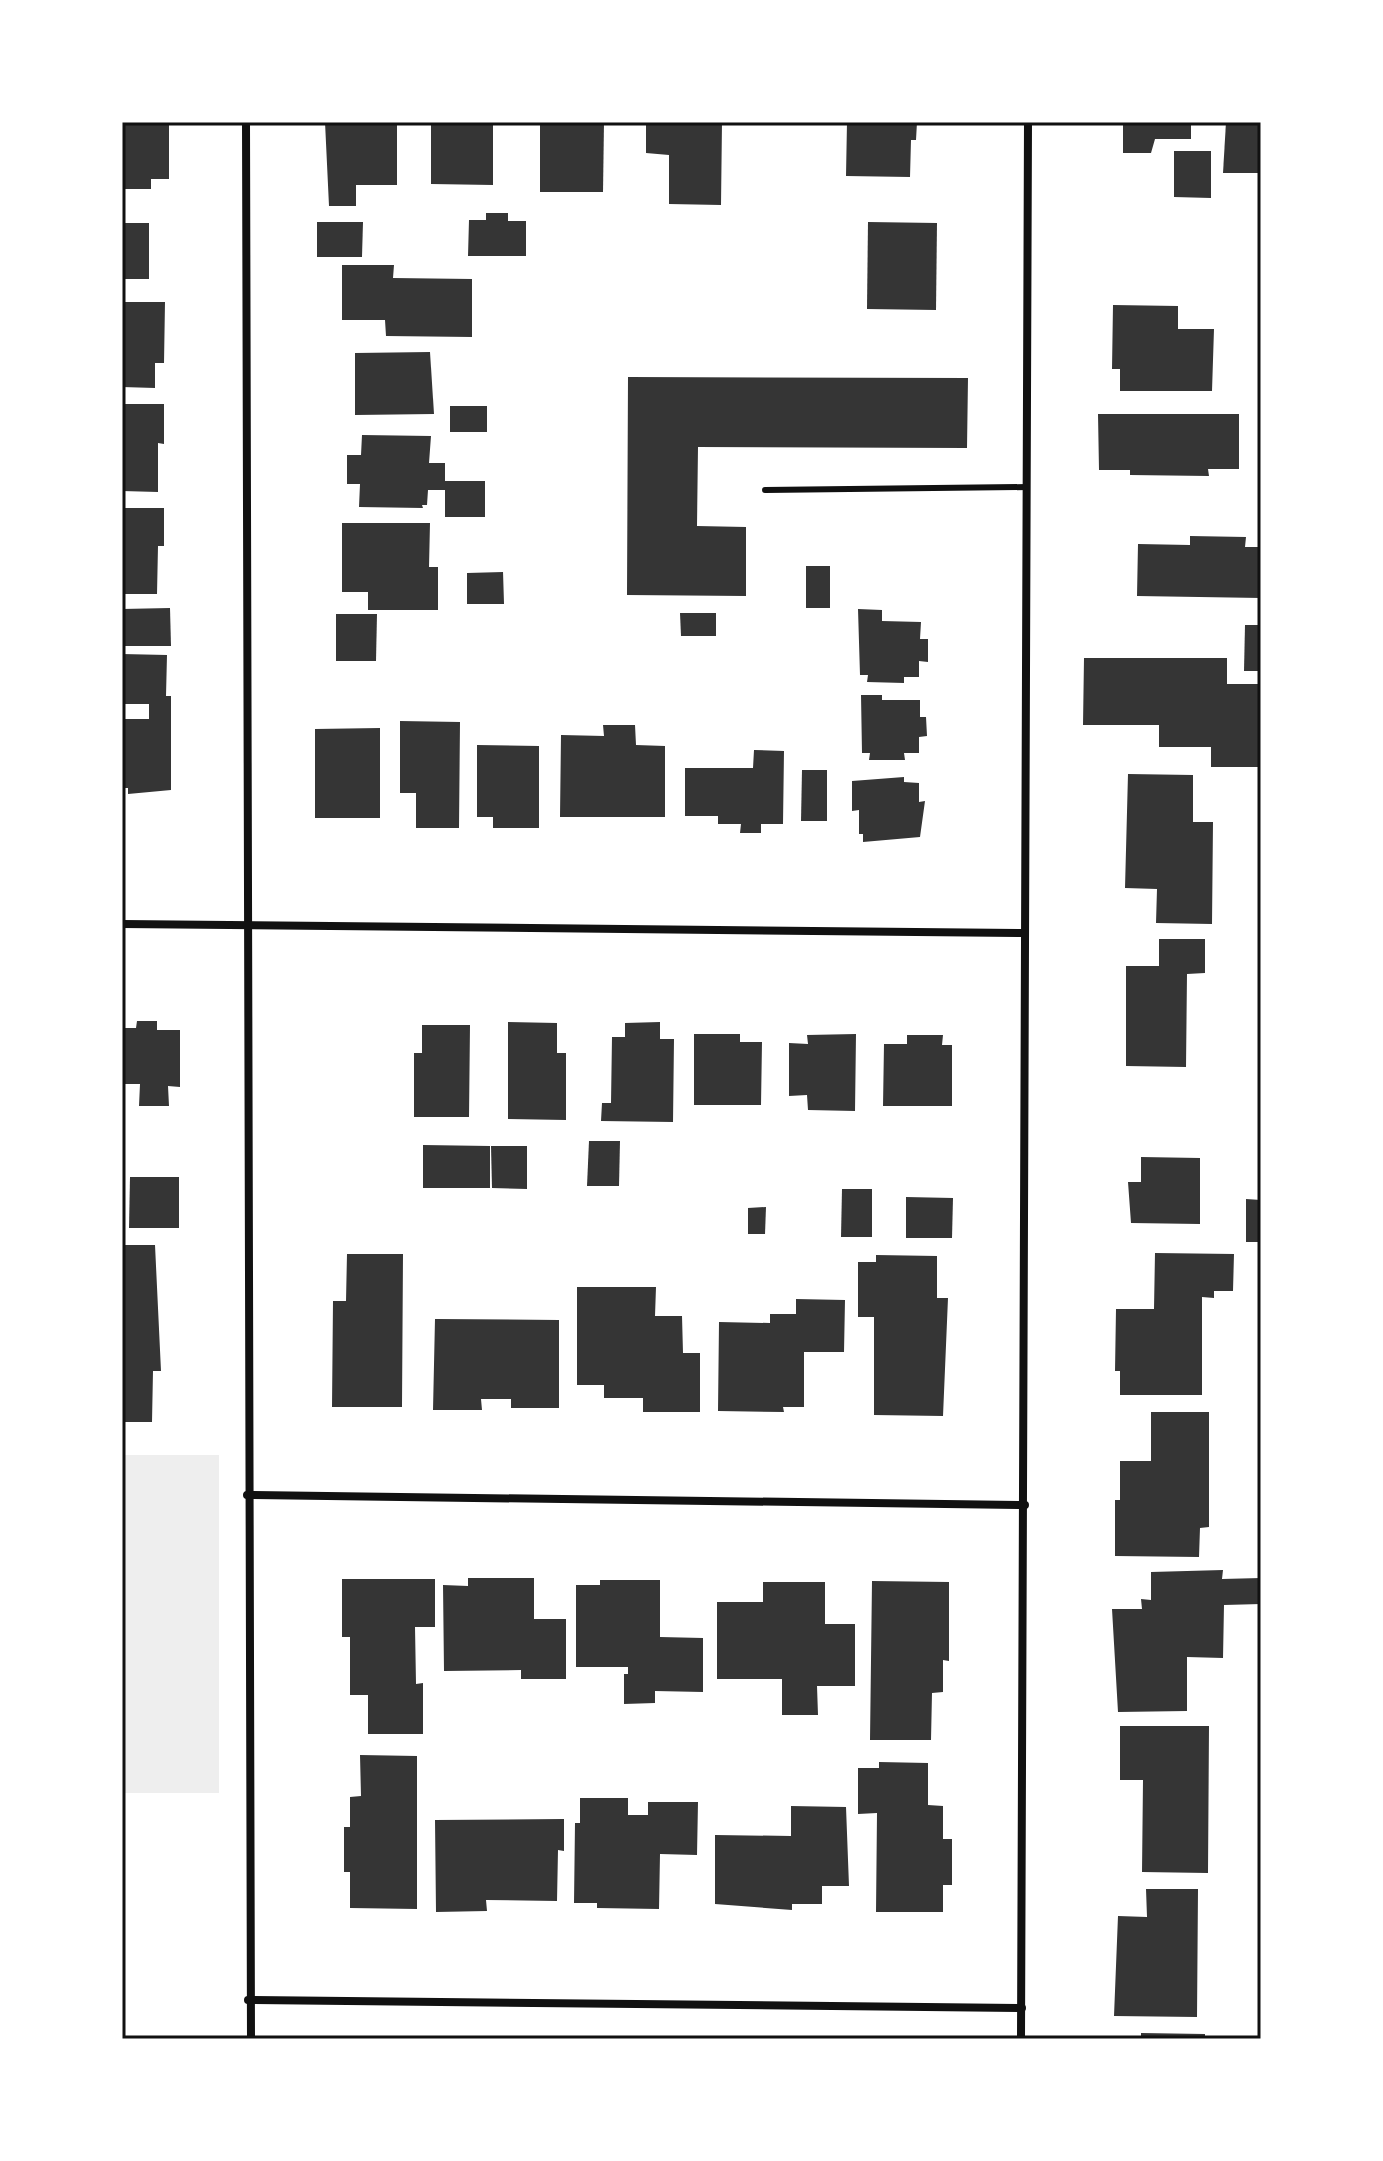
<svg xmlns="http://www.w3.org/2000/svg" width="1383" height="2161" viewBox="0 0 1383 2161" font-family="Karla,sans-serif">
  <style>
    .green { fill: #eee }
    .building { fill: #353535 }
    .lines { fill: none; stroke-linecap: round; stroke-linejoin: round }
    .service { stroke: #111; stroke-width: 6 }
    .minor { stroke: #111; stroke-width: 8 }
    .neatline { fill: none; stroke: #111; stroke-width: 3 }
  </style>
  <rect width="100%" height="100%" fill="#fff"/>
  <rect class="green" x="122" y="1455" width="97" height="338"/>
  <g class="building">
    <path d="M122,122H169V179H151V189H122Z"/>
    <path d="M325,122H397V185H356V206H329Z"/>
    <path d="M431,122H493V185L431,184Z"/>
    <path d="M540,122H604L603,192H540Z"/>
    <path d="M646,122H722L721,205L669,204V155L646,153Z"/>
    <path d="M847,122H917L916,140H911L910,177L846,176Z"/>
    <path d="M1123,122H1191V139H1155L1151,153H1123Z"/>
    <path d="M1226,122H1261V173H1223Z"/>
    <path d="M1174,151H1211V198L1174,197Z"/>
    <path d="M486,213H508V221H526V256H468L469,220H486Z"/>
    <path d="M317,222H363L362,257H317Z"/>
    <path d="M868,222L937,223L936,310L867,309Z"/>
    <rect x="122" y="223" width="27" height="56"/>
    <path d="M342,265H394L393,278L472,279V337L386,336L385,320H342Z"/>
    <path d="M122,302H165L164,363H155V388L122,387Z"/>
    <path d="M1113,305L1178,306V329H1214L1212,391H1120V369H1112Z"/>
    <path d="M430,352L434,414L355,415V353Z"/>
    <path d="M628,377L968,378L967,448L698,447L697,526L746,527V596L627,595Z"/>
    <path d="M122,404H164V444L158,443V492L122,491Z"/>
    <rect x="450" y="406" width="37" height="26"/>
    <path d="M1098,414H1239V469H1208L1209,476L1130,475V470H1099Z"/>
    <path d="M362,435L431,436L429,463H445V481H485V517H445V490H428L427,505H422L423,508L359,507L360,484H347V455H361Z"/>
    <path d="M122,508H164V546H158L157,594H122Z"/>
    <path d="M342,523H430L429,567H438V610H368V592H342Z"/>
    <path d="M1190,536L1246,537L1245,547H1261V598L1137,596L1138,544L1190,545Z"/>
    <rect x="806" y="566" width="24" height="42"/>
    <path d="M503,572L504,604H467V573Z"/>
    <path d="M170,608L171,646H122V609Z"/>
    <path d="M858,609L882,610V621L921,622L920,639H928V662L919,661V677H904V683L867,682L868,675H860Z"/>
    <path d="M680,613H716V636H681Z"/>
    <path d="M336,614H377L376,661H336Z"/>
    <path d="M1245,625H1261V671H1244Z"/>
    <path d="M122,654L167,655L166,696H171V790L128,794V788H122V719H149V704H122Z"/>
    <path d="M1084,658H1227V684H1261V767H1211V747H1159V725H1083Z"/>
    <path d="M861,695H882V700H920V717H926L927,736L919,737V753H904L905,760H869L870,753H862Z"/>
    <path d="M400,721L460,722L459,828H416V793H400Z"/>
    <path d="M603,725H635L636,745L665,746V817H560L561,735L604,736Z"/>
    <path d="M380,728V818H315V729Z"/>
    <path d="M477,745L539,746V828H493V817H477Z"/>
    <path d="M754,750L784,751L783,824H761V833H740L741,824H718V816H685V768H753Z"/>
    <path d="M802,770H827V821H801Z"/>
    <path d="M1128,774L1193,775V822H1213L1212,924L1156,923L1157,889L1125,888Z"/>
    <path d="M904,777V782L919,783V802L925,801L920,837L863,842V834H859V810L852,811V781Z"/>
    <path d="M1159,939H1205V973L1187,974L1186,1067L1126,1066V966H1159Z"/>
    <path d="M137,1021H157V1030H180V1087L168,1086L169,1106H139L140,1084H122V1028H136Z"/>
    <path d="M508,1022L557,1023V1053H566V1120L508,1119Z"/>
    <path d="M660,1022V1039H674L673,1122L601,1121L602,1103H611L612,1037H625V1023Z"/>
    <path d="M422,1025H470L469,1117H414V1053H422Z"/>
    <path d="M694,1034H740V1042H762L761,1105H694Z"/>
    <path d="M856,1034L855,1111L808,1110L807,1095L789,1096V1043L808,1044L807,1035Z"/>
    <path d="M907,1035H943L942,1045H952V1106H883L884,1044H907Z"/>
    <path d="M589,1141H620L619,1186H587Z"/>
    <path d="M423,1145L490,1146V1188H423Z"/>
    <path d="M491,1146H527V1189L492,1188Z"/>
    <path d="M1141,1157L1200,1158V1224L1131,1223L1128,1182H1141Z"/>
    <path d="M130,1177H179V1228H129Z"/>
    <path d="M842,1189H872V1237H841Z"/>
    <path d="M906,1197L953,1198L952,1238H906Z"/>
    <path d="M1246,1199L1261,1200V1242H1246Z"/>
    <path d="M766,1207L765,1234H748V1208Z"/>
    <path d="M122,1245H155L161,1371H153L152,1422H122Z"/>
    <path d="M1155,1253L1234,1254L1233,1291H1214V1298L1202,1297V1395H1120V1371H1115L1116,1309H1154Z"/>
    <path d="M347,1254H403L402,1407H332L333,1301H346Z"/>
    <path d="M876,1255L937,1256V1298H948L943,1416L874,1415V1317H858V1262H876Z"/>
    <path d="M577,1287H656L655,1316H682L683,1353H700V1412H643V1398H604V1385H577Z"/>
    <path d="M796,1299L845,1300L844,1352H804V1407H783L784,1412L718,1411L719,1322L770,1323V1314H796Z"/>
    <path d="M435,1319L559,1320V1408H511V1399H481L482,1410H433Z"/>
    <path d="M1151,1412H1209V1527L1200,1528L1199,1557L1115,1556V1500H1120V1461H1151Z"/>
    <path d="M1223,1570L1222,1579L1261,1578V1604L1224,1605L1223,1658L1187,1657V1711L1118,1712L1112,1609H1142L1141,1599L1151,1600V1572Z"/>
    <path d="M468,1578H534V1619H566V1679H521V1670L444,1671L443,1585L468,1586Z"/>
    <path d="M342,1579H435V1627H415L416,1684L423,1683V1734H368V1695H350V1637H342Z"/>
    <path d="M600,1580H660V1637L703,1638V1692L655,1691V1703L624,1704V1674H628V1667H576V1585H600Z"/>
    <path d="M872,1581L949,1582V1661L943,1660V1692L932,1693L931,1740H870Z"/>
    <path d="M763,1582H825V1624H855V1686H817L818,1715H782V1679H717V1602H763Z"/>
    <path d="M1120,1726H1209L1208,1873L1142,1872L1143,1780H1120Z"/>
    <path d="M360,1755L417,1756V1909L350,1908V1872H344V1827H350V1797L361,1796Z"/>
    <path d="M879,1762L928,1763V1805L943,1806V1839H952V1885H943V1912H876L877,1813L858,1814V1768H879Z"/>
    <path d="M580,1798H628V1815H648V1802H698L697,1855L660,1854L659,1909L597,1908V1903H574L575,1823H580Z"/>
    <path d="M791,1806L846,1807L849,1886H822V1904H792V1910L715,1904V1835L791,1836Z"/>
    <path d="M564,1819V1851L558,1850L557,1901L486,1900L487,1911L436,1912L435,1820Z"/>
    <path d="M1146,1889H1198L1197,2017L1114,2016L1118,1916L1147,1917Z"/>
    <path d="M1141,2033L1205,2034V2039H1141Z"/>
  </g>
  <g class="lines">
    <path class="service" d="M765,490L1027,487"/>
    <g class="minor">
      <path d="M246,122L251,2039"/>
      <path d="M122,924L1025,933"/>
      <path d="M247,1495L1025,1505"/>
      <path d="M248,2000L1022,2008"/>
      <path d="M1021,2039L1028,122"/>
    </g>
  </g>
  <rect width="1383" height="2161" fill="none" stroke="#ffffff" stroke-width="248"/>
  <rect x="124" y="124" width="1135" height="1913" class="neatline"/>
</svg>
